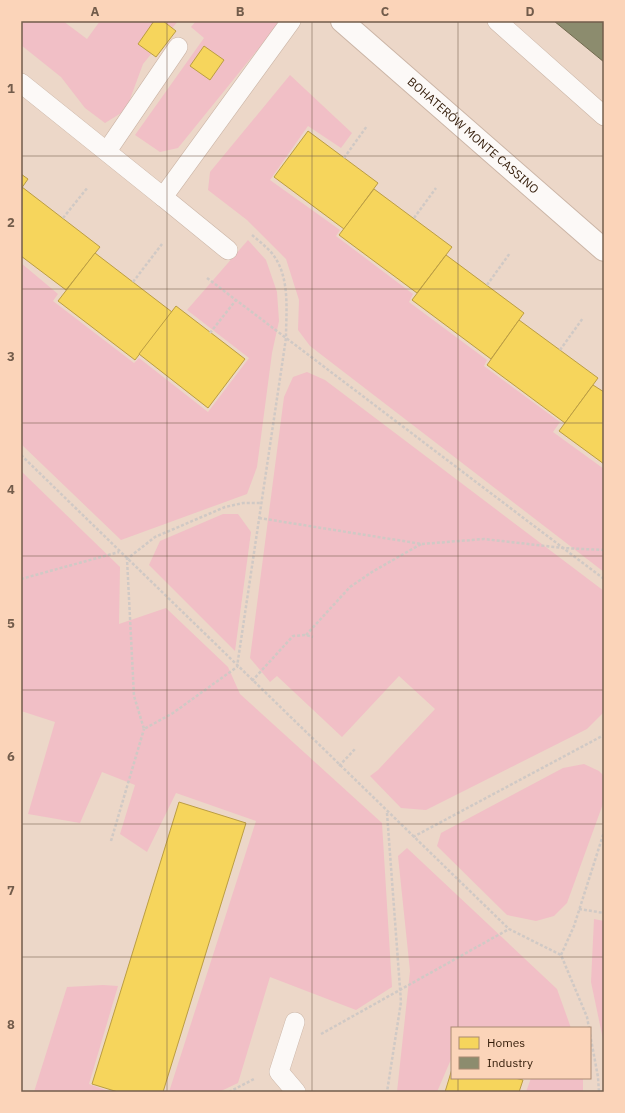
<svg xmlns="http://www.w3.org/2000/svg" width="625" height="1113" viewBox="0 0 625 1113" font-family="'IBM Plex Sans',sans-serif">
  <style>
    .green { fill: #f1bfc6 }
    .homes { fill: #f6d55c; stroke: #bb9d42 }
    .industry { fill: #8c8c6e; stroke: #716a4f }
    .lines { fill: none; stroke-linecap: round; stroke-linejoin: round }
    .service-casing { stroke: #cbb5a6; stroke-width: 20 }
    .minor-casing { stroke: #cbb5a6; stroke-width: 24 }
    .path { stroke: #d0c9c5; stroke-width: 2.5; stroke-dasharray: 3 2; stroke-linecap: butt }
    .service { stroke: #fcf9f7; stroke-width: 19 }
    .minor { stroke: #fcf9f7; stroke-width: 22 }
    .grid { fill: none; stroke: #725c4b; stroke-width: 1; stroke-opacity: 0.55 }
    .labels { text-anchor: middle; stroke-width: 4; stroke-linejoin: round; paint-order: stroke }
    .street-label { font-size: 12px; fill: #311a07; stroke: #fbd4b9 }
    .neatline { fill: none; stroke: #725c4b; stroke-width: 1.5 }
    .grid-label { font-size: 13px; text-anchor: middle; font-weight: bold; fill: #725c4b }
  </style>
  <rect width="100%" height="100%" fill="#ecd7c8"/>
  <g class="green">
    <path d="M21,21H63L87,39L100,21H178L143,64L126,110L105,123L85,108L61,77L21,45Z"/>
    <path d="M196,21H281L178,148L160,152L135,135L204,38L191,27Z"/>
    <path d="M290,75L352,133L341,148L308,126L270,180L340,230L336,236L413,294L409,302L487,360L484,366L560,422L553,432L604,469V572L310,346L298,330L299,300L286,259L247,220L208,190L210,172Z"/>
    <path d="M248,240L266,260L277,292L279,321L272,353L257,467L247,494L121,540L21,444V263L58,294L53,301L134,363L139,358L208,412L249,358L187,310Z"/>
    <path d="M307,372L325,380L604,591V712L587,729L426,810L401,808L370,776L378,770L435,709L399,676L342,737L277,676L270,682L250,658L284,397L293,377Z"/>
    <path d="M21,471L120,567L119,624L166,608L228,667L240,694L382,823L392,987L356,1010L270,977L238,1083L219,1092H169L256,821L176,793L147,852L120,834L135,785L102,772L80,823L28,814L55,722L21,711Z"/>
    <path d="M223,514H238L251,532L235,651L149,565L160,541Z"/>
    <path d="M584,764L599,771L604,776V801L567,903L554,916L536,921L507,915L437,846L441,833L563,768Z"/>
    <path d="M407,848L557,989L571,1028H452V1057L437,1092H397L410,971L398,856Z"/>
    <path d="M594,919L604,921V1044L591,982Z"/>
    <path d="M103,985L118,986L89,1084L111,1092H34L67,987Z"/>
    <path d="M531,1078H583V1092H526Z"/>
  </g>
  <g class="homes">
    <path d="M154,21H163L176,31L156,57L138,44Z"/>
    <path d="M204,46L224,60L210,80L190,66Z"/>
    <path d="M308,131L378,183L344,229L274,177Z"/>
    <path d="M21,174L28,179L21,189Z"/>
    <path d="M22,187L100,247L66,290L21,256Z"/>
    <path d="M374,189L452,247L417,293L339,235Z"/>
    <path d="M95,253L172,312L135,360L58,301Z"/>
    <path d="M446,255L524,313L491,359L412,300Z"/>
    <path d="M176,306L245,359L208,408L139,354Z"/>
    <path d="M519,320L598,378L565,423L487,365Z"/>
    <path d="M593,385L604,392V464L559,431Z"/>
    <path d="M179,802L246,823L163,1092H118L92,1084Z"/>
    <path d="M452,1069V1078H515L523,1080L519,1092H445Z"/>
  </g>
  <path class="industry" d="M554,21H604V62Z"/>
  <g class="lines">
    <defs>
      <g id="service">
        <path d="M497,21L604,116"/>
        <path d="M21,83L163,197L291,21"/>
        <path d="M107,151L178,47"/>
        <path d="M163,197L228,250"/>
        <path d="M295,1022L279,1072L296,1092"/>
      </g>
      <g id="minor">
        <path id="s1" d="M342,21L604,250"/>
      </g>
    </defs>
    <use href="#service" class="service-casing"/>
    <use href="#minor" class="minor-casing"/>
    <g class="path">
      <path d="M344,158L367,126"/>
      <path d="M63,218L88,187"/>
      <path d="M414,218L436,188"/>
      <path d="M252,235C258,240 264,245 270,251C291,274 286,310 286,338L237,667L173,713L144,729L134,696L127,559L155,537L225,507L243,503H261"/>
      <path d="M207,278L604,579"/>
      <path d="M133,282L162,244"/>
      <path d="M487,285L510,253"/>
      <path d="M210,333L236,300"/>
      <path d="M560,350L583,318"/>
      <path d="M21,455L509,929L561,955L587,1017L589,1028"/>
      <path d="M259,518L422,544L484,539L563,548L604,550"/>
      <path d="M21,579L119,552"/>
      <path d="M306,635L350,587L372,572L421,544"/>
      <path d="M252,681L293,636L306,635L313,637"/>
      <path d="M339,766L355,749"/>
      <path d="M387,813L401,1002L387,1092"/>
      <path d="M413,837L604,735"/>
      <path d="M111,841L144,729"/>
      <path d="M579,909L604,913"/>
      <path d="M561,955L574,926L604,832"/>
      <path d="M321,1034L509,929"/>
      <path d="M590,1034L598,1077L599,1092"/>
      <path d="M229,1092L254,1079"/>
    </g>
    <use href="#service" class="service"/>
    <use href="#minor" class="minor"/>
  </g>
  <path class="grid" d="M167,21V1092M312,21V1092M458,21V1028M21,156H604M21,289H604M21,423H604M21,556H604M21,690H604M21,824H604M21,957H604M458,1078V1092"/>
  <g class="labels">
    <g class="street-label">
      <text dy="4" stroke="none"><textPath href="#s1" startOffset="174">BOHATERÓW MONTE CASSINO</textPath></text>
    </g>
  </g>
  <rect width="625" height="1113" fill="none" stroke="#fbd4b9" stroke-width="44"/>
  <rect x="451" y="1027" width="140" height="52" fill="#fbd4b9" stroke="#aa8a72"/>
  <rect x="459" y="1037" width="20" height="12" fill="#f6d55c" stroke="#aa8a72"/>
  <text x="487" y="1047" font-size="12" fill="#311a07">Homes</text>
  <rect x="459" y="1057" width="20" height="12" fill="#8c8c6e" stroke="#aa8a72"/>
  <text x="487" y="1067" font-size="12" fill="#311a07">Industry</text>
  <rect x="22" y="22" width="581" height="1069" class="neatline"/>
  <g class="grid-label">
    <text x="95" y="16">A</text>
    <text x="240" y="16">B</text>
    <text x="385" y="16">C</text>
    <text x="530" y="16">D</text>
    <text x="11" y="93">1</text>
    <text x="11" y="227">2</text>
    <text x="11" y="361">3</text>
    <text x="11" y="494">4</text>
    <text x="11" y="628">5</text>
    <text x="11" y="761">6</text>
    <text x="11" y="895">7</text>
    <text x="11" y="1029">8</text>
  </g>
</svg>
